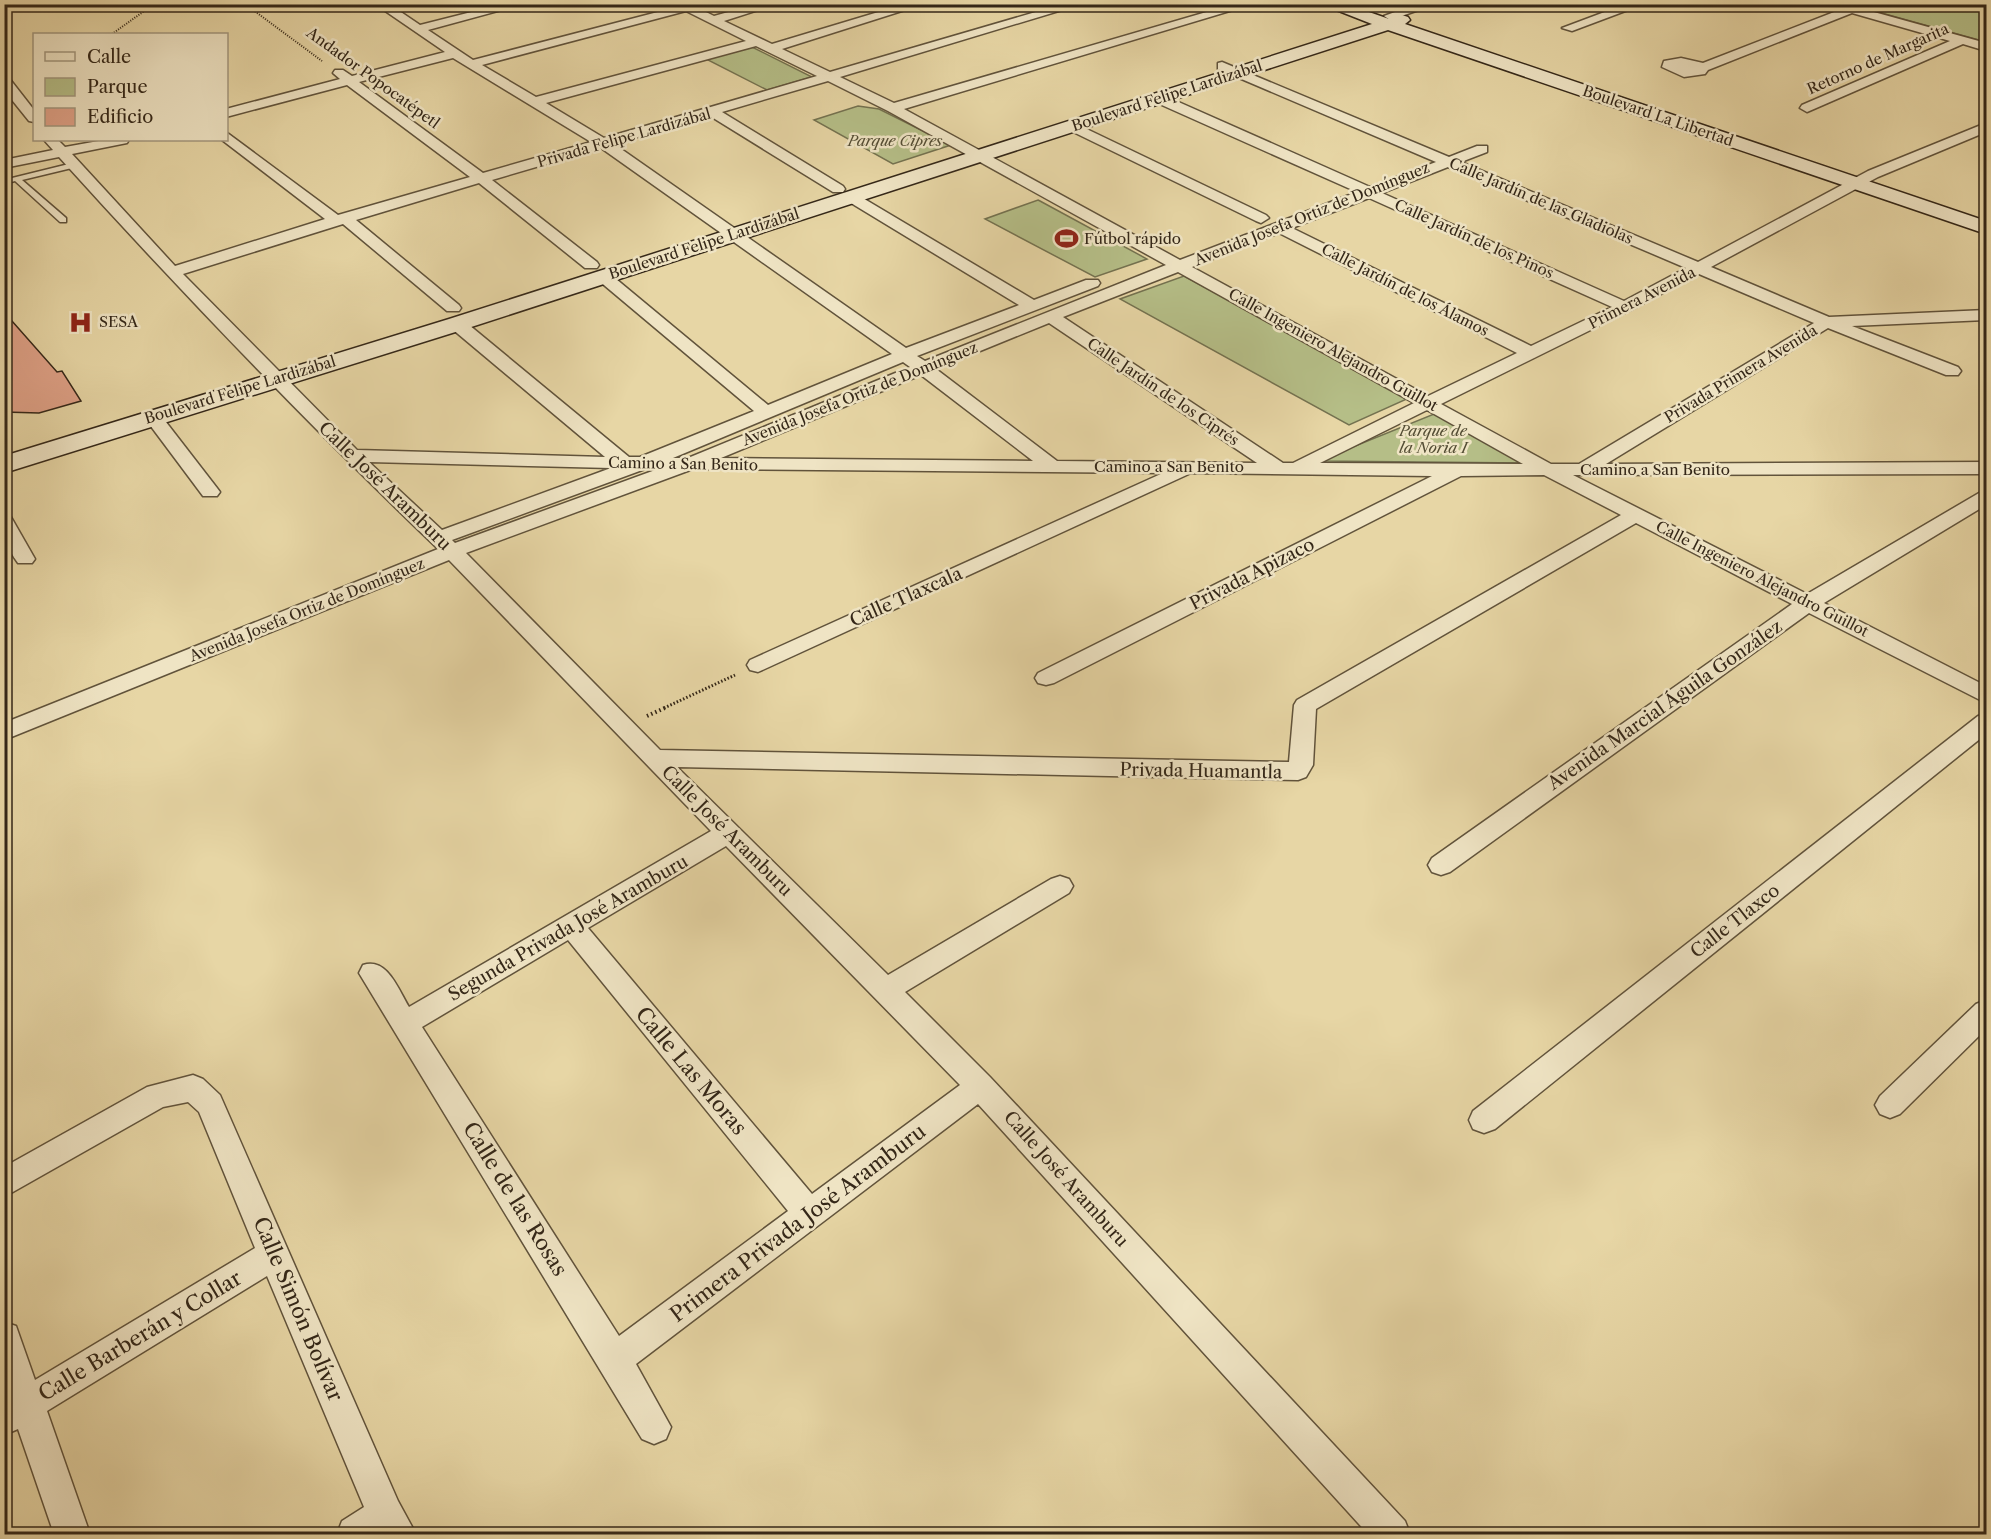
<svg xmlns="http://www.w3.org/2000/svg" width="1991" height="1539" viewBox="0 0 1991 1539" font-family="'Libre Caslon Text',serif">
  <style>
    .green { fill: #b5be87; stroke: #747250; stroke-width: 1.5 }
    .building { fill: #e0a288; stroke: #342718; stroke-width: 1.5 }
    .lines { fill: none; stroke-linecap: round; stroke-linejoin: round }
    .lane-casing { stroke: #61533b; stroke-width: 3 }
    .street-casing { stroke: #61533b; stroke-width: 3 }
    .secondary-casing { stroke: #342718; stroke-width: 3 }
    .path-far2 { stroke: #342718; stroke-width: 2; stroke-dasharray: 1 1.5; stroke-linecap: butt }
    .path-far1 { stroke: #342718; stroke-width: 3; stroke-dasharray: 1.5 2; stroke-linecap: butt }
    .path { stroke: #342718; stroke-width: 4; stroke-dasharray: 1.5 3; stroke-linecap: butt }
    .lane { fill: #efe4c4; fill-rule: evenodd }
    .street { fill: #efe4c4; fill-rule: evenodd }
    .secondary { fill: #efe4c4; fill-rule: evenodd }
    .labels { text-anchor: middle; stroke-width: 5; stroke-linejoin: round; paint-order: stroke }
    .far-street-label { font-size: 15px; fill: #342718; stroke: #efe4c4 }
    .far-park-label { font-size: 15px; font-style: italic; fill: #544d34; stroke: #efe4c4 }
    .far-poi-label { font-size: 15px; fill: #342718; stroke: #efe4c4; text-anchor: start }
    .street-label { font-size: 18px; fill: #342718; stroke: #efe4c4 }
    .near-street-label { font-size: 21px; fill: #342718; stroke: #efe4c4 }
  </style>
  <rect width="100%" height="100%" fill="#e7d6a5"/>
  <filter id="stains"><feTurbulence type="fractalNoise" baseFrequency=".00333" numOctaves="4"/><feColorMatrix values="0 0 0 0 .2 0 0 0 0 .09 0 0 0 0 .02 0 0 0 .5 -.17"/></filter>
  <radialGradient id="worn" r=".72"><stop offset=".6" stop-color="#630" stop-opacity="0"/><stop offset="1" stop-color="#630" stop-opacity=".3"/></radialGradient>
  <g class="green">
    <path d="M1879,4L1986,5V42L1867,9Z"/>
    <path d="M750,46L812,77L767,90L706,59Z"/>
    <path d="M858,106L879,109L951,145L893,164L814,120Z"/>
    <path d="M1038,200L1040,201L1147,259L1095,277L985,219Z"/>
    <path d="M1184,276L1409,398L1349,425L1120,299Z"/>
    <path d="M1434,414L1528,463L1318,461Z"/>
  </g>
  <path class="building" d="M4,312L57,372L62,371L81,401L39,413L4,412Z"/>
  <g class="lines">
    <defs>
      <path id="lane" d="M73,163H76V167L22,180L66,218V222H60L15,181L4,184V180Z"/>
      <g id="street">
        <path d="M375,4H389L420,25L503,4H524L428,30L473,60L677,7L675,4H690L714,16L757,4H777L724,21L772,44L905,4H924L782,49L830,72L1063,4H1082L840,77L894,103L1234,4H1253L904,109L1180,260L1357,192L1155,102V96H1165L1370,187L1436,162L1218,69V63L1222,62L1449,157L1477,146H1487V152L1461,162L1698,262L1868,171L1986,123V132L1878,177L1711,267L1829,317L1986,310V320L1852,326L1958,367L1961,371L1958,375H1946L1828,328L1606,464L1986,462V474L1573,475L1807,594L1979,493L1986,491V505L1824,603L1986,686V703L1809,613L1450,872L1441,875L1432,872L1428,865L1432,858L1792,604L1636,523L1316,709L1313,765L1306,777L1298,780L677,767L888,975L1051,879L1060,876L1069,879L1073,886L1069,893L905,992L990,1077L1405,1521L1410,1534H1368L978,1104L636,1364L671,1427L666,1439L654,1444L642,1439L359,973L363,965C387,957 398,989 409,1007L711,831L449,560L4,740V723L438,549C307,423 181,292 59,157L4,168V160L53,150L44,140H58L65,147L104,140H129L127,143L72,154L175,266L325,219L222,140H226V132L338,215L470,177L347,85L226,117V109L340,79L333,73L335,70H343L352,76L445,52ZM686,11L746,41L536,97L482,65ZM756,46L817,76L604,138L546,103ZM453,58L591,142L483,173L359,82ZM828,81L888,111L1166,265L925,361L917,356L1098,286L1100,283L1098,280H1086L1034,300L856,194H846L844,197L846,200L1019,305L906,348L614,144L710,116L833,192H843L845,189L843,186L722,112ZM601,148L892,354L768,405L610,274L604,272L596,277L598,280L754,411L640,457H629L463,320L457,319L449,324L451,328L605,457L357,450L183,274L343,224L447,311H459L461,308L459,305L356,220L479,183L585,268H597L599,265L597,262L492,180ZM1448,167L1686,268L1624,301L1382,193ZM1369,198L1612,307L1531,346L1292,228ZM1279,233L1517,353L1428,396L1192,267ZM1178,272L1414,403L1293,463H1283L1063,317ZM1699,274L1814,323L1579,464H1551L1441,404L1631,310ZM1049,323L1257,463L1057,461L936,369ZM903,362L910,367L688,458H673ZM921,375L1033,461L721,458ZM1427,410L1523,464L1320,463ZM369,462L611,468L442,530ZM645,469H658L455,543L452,540ZM693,469L1163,473L750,660L747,665L750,670L758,672L1191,473L1432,476L1038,673L1035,678L1038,683L1046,685L1054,683L1461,476L1544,475L1621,515L1297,700L1294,705L1289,762L660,750L466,553ZM726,846L960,1085L812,1194L588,928ZM568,940L788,1211L619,1336L422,1027Z"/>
        <path d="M1417,4H1436L1390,20L1384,16Z"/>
        <path d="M1626,4H1644L1572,31L1562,28Z"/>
        <path d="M1870,4L1863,9L1986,43V51L1963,44L1807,112L1800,108L1802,105L1950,41L1852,13L1708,70L1705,74L1684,77L1662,67L1664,61L1681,58L1703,63L1842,9L1843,6Z"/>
        <path d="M4,77L9,78L34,110V122L29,121L4,90Z"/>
        <path d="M1072,122L1266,215L1269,218L1261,223L1256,221L1067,129L1065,126Z"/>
        <path d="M153,412L159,413L217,488L220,492L217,496H203L144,417Z"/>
        <path d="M4,515L11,517L35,559L32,563H18C6,547 4,535 4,515Z"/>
        <path d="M1986,714V734L1495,1129L1484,1133L1473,1129L1469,1120L1473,1111L1978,716Z"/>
        <path d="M1986,1000V1029L1900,1114L1890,1118L1880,1114L1875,1105L1880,1096L1976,1004Z"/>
        <path d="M193,1075L203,1079L220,1095L398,1501L416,1534H337L342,1521L364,1507L267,1276L47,1411L90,1534H54L18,1429L4,1435V1398L7,1397L4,1389V1322L16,1326L35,1380L255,1248L199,1112L188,1102L163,1107L4,1197V1167L147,1087Z"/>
      </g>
      <path id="secondary" d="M1321,4H1346L1389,19L1402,15L1408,17L1410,20L1405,24L1986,221V234L1388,30L465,329L4,473V456L449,319L1372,24Z"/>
    </defs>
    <use href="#lane" class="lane-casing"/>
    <use href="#street" class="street-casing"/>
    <use href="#secondary" class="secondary-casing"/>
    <g class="path-far2">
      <path d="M245,4L322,61"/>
      <path d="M112,34L154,4"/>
    </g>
    <path class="path-far1" d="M664,708L735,675"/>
    <path class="path" d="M647,716L667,707"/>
    <use href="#lane" class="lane"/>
    <use href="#street" class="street"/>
    <use href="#secondary" class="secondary"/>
  </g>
  <defs>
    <symbol id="stadium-bare" viewBox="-9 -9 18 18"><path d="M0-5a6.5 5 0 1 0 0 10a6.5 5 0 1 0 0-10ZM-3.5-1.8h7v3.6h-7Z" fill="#8f2418" stroke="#efe4c4" stroke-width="2.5" paint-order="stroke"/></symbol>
    <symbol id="hospital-bare" viewBox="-9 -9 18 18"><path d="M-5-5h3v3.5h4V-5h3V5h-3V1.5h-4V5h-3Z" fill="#8f2418" stroke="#efe4c4" stroke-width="2.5" paint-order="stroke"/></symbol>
  </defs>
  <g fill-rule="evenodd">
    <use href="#stadium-bare" x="1050" y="222" width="33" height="33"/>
    <use href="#hospital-bare" x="64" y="306" width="33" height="33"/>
  </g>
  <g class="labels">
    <g class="far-street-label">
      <text transform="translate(1878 59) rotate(-24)" y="5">Retorno de Margarita</text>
      <text transform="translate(373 78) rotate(36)" y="5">Andador Popocatépetl</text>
      <text transform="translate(1167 96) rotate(-18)" y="5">Boulevard Felipe Lardizábal</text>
      <text transform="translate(1658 116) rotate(19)" y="5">Boulevard La Libertad</text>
      <text transform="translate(624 138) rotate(-16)" y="5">Privada Felipe Lardizábal</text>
      <text transform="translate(1541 201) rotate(23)" y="5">Calle Jardín de las Gladiolas</text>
      <text transform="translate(1312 214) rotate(-22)" y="5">Avenida Josefa Ortiz de Domínguez</text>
      <text transform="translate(1474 239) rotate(24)" y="5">Calle Jardín de los Pinos</text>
      <text transform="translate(704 244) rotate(-18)" y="5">Boulevard Felipe Lardizábal</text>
      <text transform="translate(1405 290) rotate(27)" y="5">Calle Jardín de los Álamos</text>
      <text transform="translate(1642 298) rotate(-27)" y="5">Primera Avenida</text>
      <text transform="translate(1333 350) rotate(29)" y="5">Calle Ingeniero Alejandro Guillot</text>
      <text transform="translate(1741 374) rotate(-31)" y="5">Privada Primera Avenida</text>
      <text transform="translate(240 390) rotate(-17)" y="5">Boulevard Felipe Lardizábal</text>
      <text transform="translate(1163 392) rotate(34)" y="5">Calle Jardín de los Ciprés</text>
      <text transform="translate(860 394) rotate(-22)" y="5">Avenida Josefa Ortiz de Domínguez</text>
      <text transform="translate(683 464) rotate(1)" y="5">Camino a San Benito</text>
      <text x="1169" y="472">Camino a San Benito</text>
      <text x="1655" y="475">Camino a San Benito</text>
      <text transform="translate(1762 579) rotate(27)" y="5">Calle Ingeniero Alejandro Guillot</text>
      <text transform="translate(307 610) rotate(-22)" y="5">Avenida Josefa Ortiz de Domínguez</text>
    </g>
    <g class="far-park-label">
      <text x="895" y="146">Parque Cipres</text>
      <text x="1433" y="436">Parque de<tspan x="1433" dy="17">la Noria I</tspan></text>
    </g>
    <g class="far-poi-label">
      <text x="1084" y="244">Fútbol rápido</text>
      <text x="99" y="327">SESA</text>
    </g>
    <g class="street-label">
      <text transform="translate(385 486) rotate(44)" y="6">Calle José Aramburu</text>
      <text transform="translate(1252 574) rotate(-27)" y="6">Privada Apizaco</text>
      <text transform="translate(906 597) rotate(-24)" y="6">Calle Tlaxcala</text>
      <text transform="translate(1665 705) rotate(-35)" y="6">Avenida Marcial Águila González</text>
      <text transform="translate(1201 771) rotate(1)" y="6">Privada Huamantla</text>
      <text transform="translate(727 831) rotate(45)" y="6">Calle José Aramburu</text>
      <text transform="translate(1735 921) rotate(-38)" y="6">Calle Tlaxco</text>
      <text transform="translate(568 928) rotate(-30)" y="6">Segunda Privada José Aramburu</text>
      <text transform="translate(1066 1179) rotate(48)" y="6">Calle José Aramburu</text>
    </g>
    <g class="near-street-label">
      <text transform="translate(691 1071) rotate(50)" y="7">Calle Las Moras</text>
      <text transform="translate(515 1199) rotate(58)" y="7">Calle de las Rosas</text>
      <text transform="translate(798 1223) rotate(-37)" y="7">Primera Privada José Aramburu</text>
      <text transform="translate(298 1309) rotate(67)" y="7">Calle Simón Bolívar</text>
      <text transform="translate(140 1336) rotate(-31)" y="7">Calle Barberán y Collar</text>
    </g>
  </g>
  <rect width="1991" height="1539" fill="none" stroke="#e7d6a5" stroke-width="24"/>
  <rect x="6" y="6" width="1979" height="1527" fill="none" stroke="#342718" stroke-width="3"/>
  <rect x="12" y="12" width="1967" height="1515" fill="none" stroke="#342718" stroke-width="1.5"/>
  <rect x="33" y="33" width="195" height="108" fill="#efe4c4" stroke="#a4987f" stroke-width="1.5"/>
  <rect x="45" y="52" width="30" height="9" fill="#efe4c4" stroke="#a4987f" stroke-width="1.5"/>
  <text x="87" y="63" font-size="18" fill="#342718">Calle</text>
  <rect x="45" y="78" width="30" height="18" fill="#b5be87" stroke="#a4987f" stroke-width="1.5"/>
  <text x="87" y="93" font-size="18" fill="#342718">Parque</text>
  <rect x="45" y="108" width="30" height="18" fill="#e0a288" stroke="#a4987f" stroke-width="1.5"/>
  <text x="87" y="123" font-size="18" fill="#342718">Edificio</text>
  <rect width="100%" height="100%" filter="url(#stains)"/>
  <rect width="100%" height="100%" fill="url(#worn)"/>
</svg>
